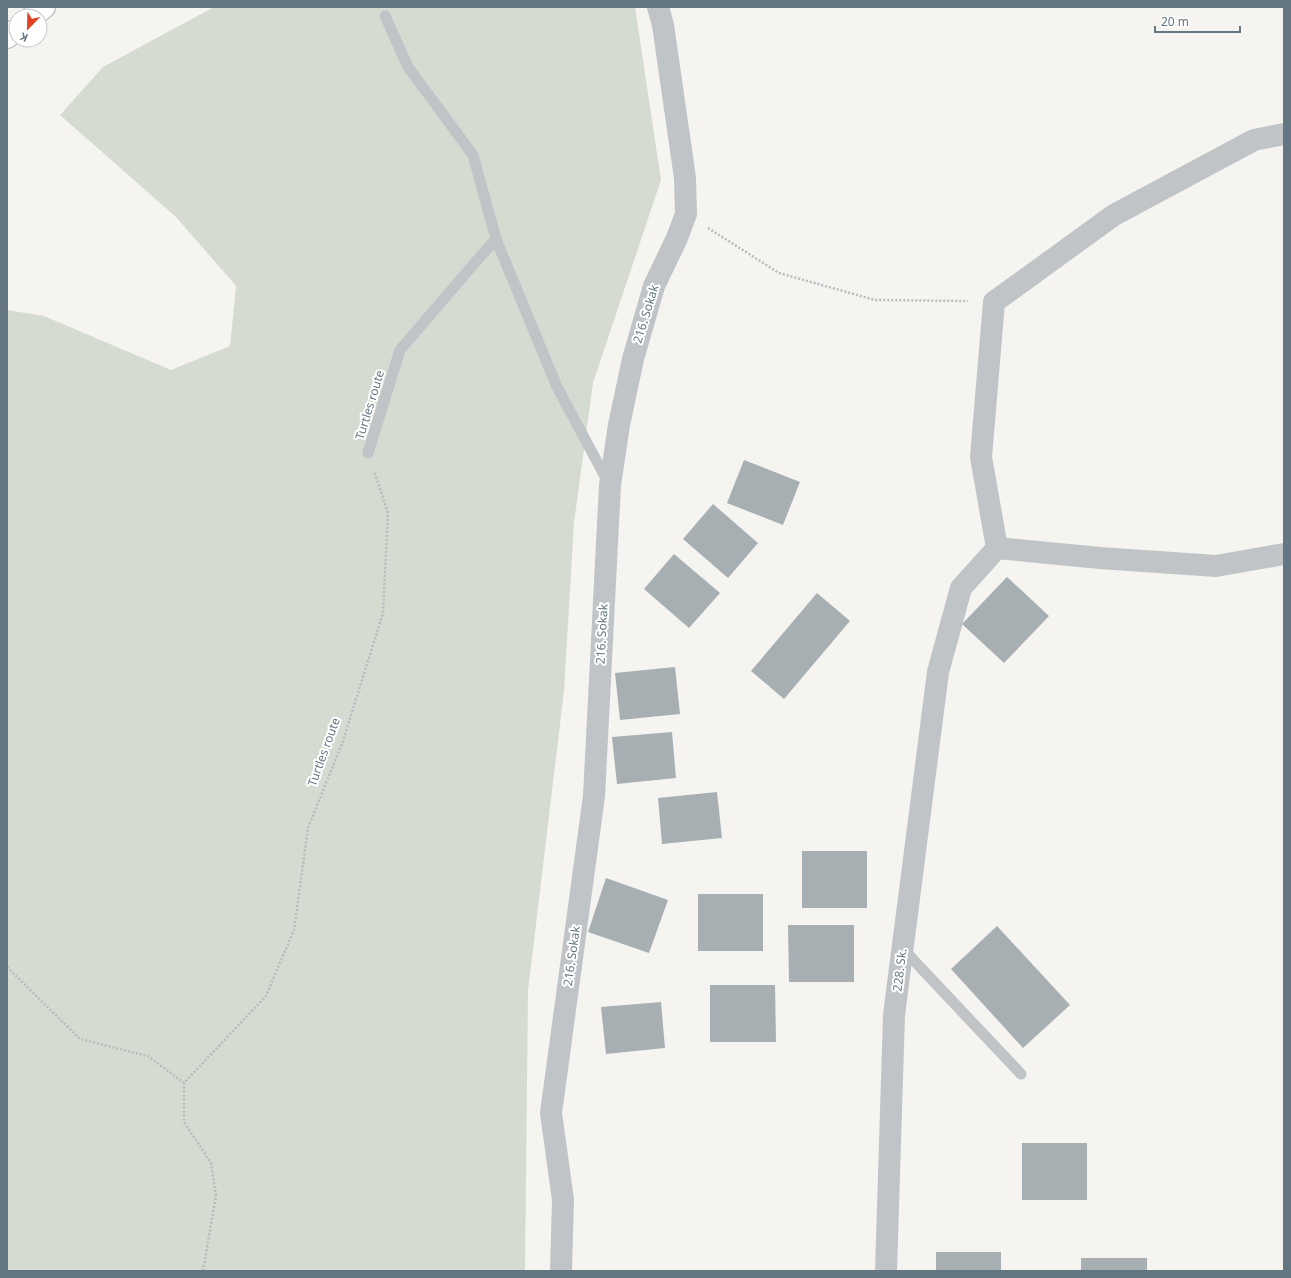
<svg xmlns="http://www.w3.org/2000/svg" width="1291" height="1278" viewBox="0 0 1291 1278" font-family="'Noto Sans',sans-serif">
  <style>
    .green { fill: #d6dbd2 }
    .building { fill: #a7afb3 }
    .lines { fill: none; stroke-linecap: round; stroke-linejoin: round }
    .trunk-casing { stroke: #b1b5b8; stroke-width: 24 }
    .path { stroke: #b8bbbd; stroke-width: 2.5; stroke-dasharray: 2 2; stroke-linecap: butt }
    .service { stroke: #c0c4c7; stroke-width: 11 }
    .minor { stroke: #c0c4c7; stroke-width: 22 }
    .trunk { stroke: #fff; stroke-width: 22 }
    .labels { text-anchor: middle; stroke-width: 4; stroke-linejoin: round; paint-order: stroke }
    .street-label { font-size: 12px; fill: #647681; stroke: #fff }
  </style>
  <rect width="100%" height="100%" fill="#f5f4f1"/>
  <path class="green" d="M214,7H635L661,180L593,383L574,523L564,691L528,991L525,1271H7V310L44,316L171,370L230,346L236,286L176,217L60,115L103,67Z"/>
  <g class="building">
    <path d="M744,460L800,482L783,525L727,503Z"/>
    <path d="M713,504L758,543L728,578L683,539Z"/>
    <path d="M674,554L720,593L689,628L644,589Z"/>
    <path d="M1007,577L1049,616L1004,663L962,624Z"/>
    <path d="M817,593L850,621L784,699L751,671Z"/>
    <path d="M675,667L680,714L620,720L615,673Z"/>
    <path d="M672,732L676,778L617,784L612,737Z"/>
    <path d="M717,792L722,838L662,844L658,798Z"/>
    <rect x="802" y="851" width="65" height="57"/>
    <path d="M606,878L668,900L649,953L588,932Z"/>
    <rect x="698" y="894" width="65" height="57"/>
    <path d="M788,925H854V982H789Z"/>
    <path d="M997,926L1070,1005L1023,1048L951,969Z"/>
    <path d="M710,985H775L776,1042H710Z"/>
    <path d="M661,1002L665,1048L606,1054L601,1007Z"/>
    <rect x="1022" y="1143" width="65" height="57"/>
    <rect x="936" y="1252" width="65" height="19"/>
    <rect x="1081" y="1258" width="66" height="13"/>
  </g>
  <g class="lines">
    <defs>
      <g id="trunk">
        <path d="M33,16L44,7"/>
        <path d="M7,37L16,30"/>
      </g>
    </defs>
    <use href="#trunk" class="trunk-casing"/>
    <g class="path">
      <path d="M708,228L779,273L875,300L968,301"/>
      <path d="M7,967L80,1039L148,1056L184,1083"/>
      <path d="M203,1271L216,1196L211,1163L184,1122V1083L266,996L294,930L308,828L343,741L383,613L388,513L374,471"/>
    </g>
    <g class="service">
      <path d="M385,16L408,67L473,155L496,239L557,387L608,482"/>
      <path d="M368,453L400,350L479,258L496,239"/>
      <path d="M903,949L1021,1074"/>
    </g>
    <g class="minor">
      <path d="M997,548L1100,558L1216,566L1284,554"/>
      <path d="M561,1271L563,1200L551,1113L594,796L610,485L619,425L633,359L654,286L677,238L686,214L685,178L663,25L658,7"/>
      <path d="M886,1271L894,1015L938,672L961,588L997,548L981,457L994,302L1114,215L1254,140L1284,134"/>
    </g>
    <use href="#trunk" class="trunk"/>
  </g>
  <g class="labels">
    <g class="street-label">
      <text transform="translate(646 314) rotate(-73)" y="4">216. Sokak</text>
      <text transform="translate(370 405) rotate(-73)" y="4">Turtles route</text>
      <text transform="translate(602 634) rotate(-87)" y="4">216. Sokak</text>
      <text transform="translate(324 752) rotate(-70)" y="4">Turtles route</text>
      <text transform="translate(572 956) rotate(-82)" y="4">216. Sokak</text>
      <text transform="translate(900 970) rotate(-83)" y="4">228. Sk.</text>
    </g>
  </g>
  <rect width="1291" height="1278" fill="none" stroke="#647681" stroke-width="16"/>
  <g transform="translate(28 28) rotate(203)"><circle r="19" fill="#ffffff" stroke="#c1c8cd"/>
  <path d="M0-3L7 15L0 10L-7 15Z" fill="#e14324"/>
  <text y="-6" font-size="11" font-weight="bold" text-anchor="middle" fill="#647681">K</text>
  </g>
  <path d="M1155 26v6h85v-6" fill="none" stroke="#647681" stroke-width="2"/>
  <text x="1161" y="26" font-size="12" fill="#647681" stroke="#ffffff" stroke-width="3" paint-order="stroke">20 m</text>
</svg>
